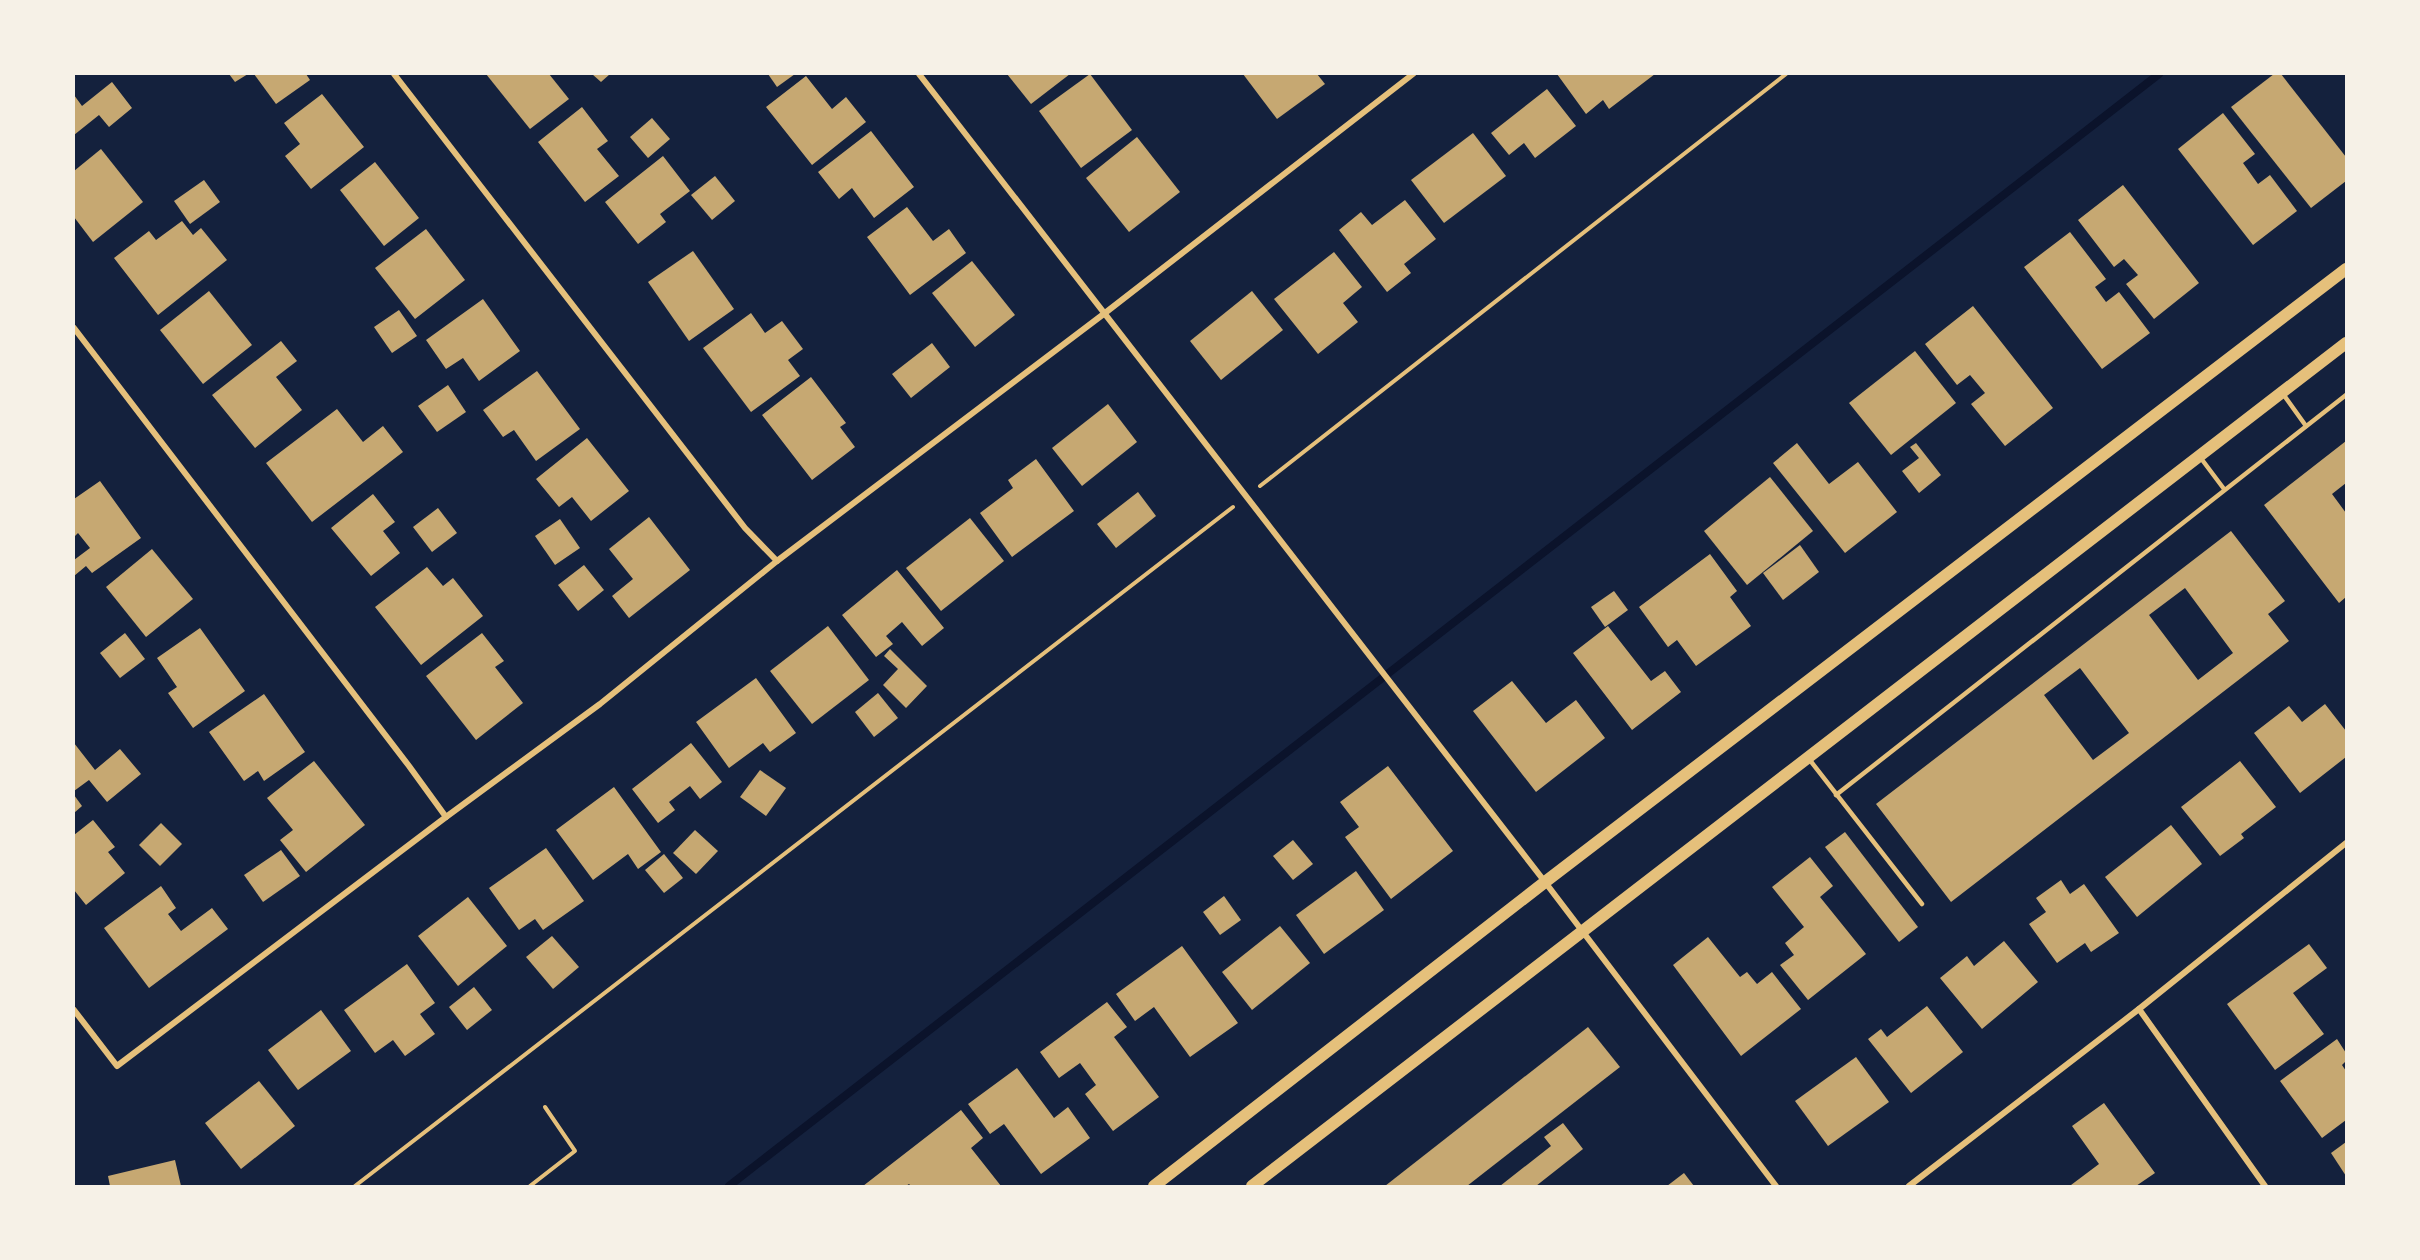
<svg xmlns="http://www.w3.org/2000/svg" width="2420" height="1260" viewBox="0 0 2420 1260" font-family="'Open Sans',sans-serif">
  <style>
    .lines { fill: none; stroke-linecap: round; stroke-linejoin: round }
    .stream { stroke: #0b132b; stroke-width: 8 }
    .building { fill: #c6a872; fill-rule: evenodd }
    .path { stroke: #e5c07b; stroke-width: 4 }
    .service { stroke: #e5c07b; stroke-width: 4.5 }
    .minor { stroke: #e5c07b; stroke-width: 6 }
    .secondary { stroke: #e5c07b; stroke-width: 12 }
  </style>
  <rect width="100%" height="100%" fill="#14213d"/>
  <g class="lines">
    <path class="stream" d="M729,1186L2159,74"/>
  </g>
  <g class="building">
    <path d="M229,74H248L235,82Z"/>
    <path d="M254,74H306L310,80L276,104Z"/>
    <path d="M486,74H549L569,99L530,129Z"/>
    <path d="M592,74H610L601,82Z"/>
    <path d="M768,74H795L777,87Z"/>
    <path d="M1007,74H1070L1031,104Z"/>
    <path d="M1090,74L1132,130L1081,168L1039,111Z"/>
    <path d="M1243,74H1317L1325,84L1277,119Z"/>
    <path d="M1557,74H1655L1609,109L1603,100L1586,114Z"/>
    <path d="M2274,74H2281L2346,157V181L2311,208L2231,107Z"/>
    <path d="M806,76L832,109L846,97L866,122L812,165L766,107Z"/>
    <path d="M112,82L132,108L109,127L99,115L74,135V95L82,106Z"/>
    <path d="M1547,89L1576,126L1535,158L1524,143L1509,155L1491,133Z"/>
    <path d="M322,94L364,147L311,189L285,156L300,144L284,123Z"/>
    <path d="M582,107L608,141L597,149L619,176L585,202L538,142Z"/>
    <path d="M2223,113L2255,154L2243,163L2258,184L2270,175L2297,211L2253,245L2178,149Z"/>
    <path d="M652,118L670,139L648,158L630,137Z"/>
    <path d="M871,131L914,187L874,218L852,188L839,199L818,172Z"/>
    <path d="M1473,133L1506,176L1444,223L1411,180Z"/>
    <path d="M1137,137L1180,192L1129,232L1086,178Z"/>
    <path d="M101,149L143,202L93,242L74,217V171Z"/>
    <path d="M663,156L690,191L660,214L666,222L638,244L605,202Z"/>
    <path d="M375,162L419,218L384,246L340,190Z"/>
    <path d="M715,176L735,201L712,220L691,195Z"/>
    <path d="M204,180L220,202L190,224L174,201Z"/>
    <path d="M2123,185L2199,283L2154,319L2126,284L2138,275L2124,259L2114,267L2078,220Z"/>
    <path d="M1405,200L1436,239L1404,264L1411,273L1387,292L1339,230L1361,212L1372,225Z"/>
    <path d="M907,207L933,241L949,229L966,253L910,295L867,237Z"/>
    <path d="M182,221L193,235L201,228L227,260L158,315L114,258L149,231L156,240Z"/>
    <path d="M426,229L465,280L415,319L375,268Z"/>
    <path d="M2070,232L2106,279L2095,287L2106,302L2119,292L2150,333L2102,369L2024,267Z"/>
    <path d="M693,251L734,309L689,341L648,282Z"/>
    <path d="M1334,252L1362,287L1343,303L1358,322L1318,354L1274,299Z"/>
    <path d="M972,261L1015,315L975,347L932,293Z"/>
    <path d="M209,291L252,345L203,384L160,330Z"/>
    <path d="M1252,291L1283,330L1221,380L1190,341Z"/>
    <path d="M483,299L520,351L479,381L463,358L446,369L426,340Z"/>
    <path d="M1973,306L2053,408L2005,446L1971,404L1985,393L1970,375L1957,385L1925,344Z"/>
    <path d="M399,310L417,336L392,353L374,327Z"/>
    <path d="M751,313L765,333L782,321L803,349L788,360L800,376L751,412L703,348Z"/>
    <path d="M281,341L297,361L276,377L302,410L255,448L212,395Z"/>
    <path d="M932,343L950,367L911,398L892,374Z"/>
    <path d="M1915,351L1956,403L1891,455L1849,403Z"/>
    <path d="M537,371L580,429L536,461L514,430L503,437L483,410Z"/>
    <path d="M811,377L846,423L840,427L855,447L812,480L762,415Z"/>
    <path d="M448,385L466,412L437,432L418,406Z"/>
    <path d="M1108,404L1137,442L1082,486L1052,448Z"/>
    <path d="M337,409L363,442L383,426L403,452L312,522L266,463Z"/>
    <path d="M587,438L629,491L591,521L572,497L559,507L536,479Z"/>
    <path d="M2346,441V483L2332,494L2346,513V597L2339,603L2264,505Z"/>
    <path d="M1797,443L1829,484L1858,462L1897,512L1845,553L1773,463Z"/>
    <path d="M1916,443L1941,475L1919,493L1902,471L1919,458L1910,447Z"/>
    <path d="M1036,459L1074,511L1012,557L980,513L1013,488L1008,480Z"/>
    <path d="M1770,477L1813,531L1747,585L1704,531Z"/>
    <path d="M100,481L141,538L92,573L86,566L74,576V560L90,548L78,533L74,537V499Z"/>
    <path d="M1138,492L1156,516L1116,548L1097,524Z"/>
    <path d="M373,494L395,522L383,531L400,553L371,576L331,528Z"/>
    <path d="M438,508L457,533L432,552L413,527Z"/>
    <path d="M649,517L690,570L629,618L612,596L633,579L609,549Z"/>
    <path d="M970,518L1004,561L941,611L906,568Z"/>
    <path d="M560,519L580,548L555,565L535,536Z"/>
    <path d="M2231,531L2285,601L2268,614L2289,641L1951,902L1876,804ZM2185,588L2233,653L2198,680L2149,615ZM2080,668L2129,733L2093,760L2044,695Z"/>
    <path d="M1800,545L1819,572L1783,600L1763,573Z"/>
    <path d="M152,549L193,599L146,637L106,587Z"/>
    <path d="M1710,554L1737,591L1730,597L1751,626L1696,666L1677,640L1668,647L1639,607Z"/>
    <path d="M584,565L604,590L578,611L558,585Z"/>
    <path d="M427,567L443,586L453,578L483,616L421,665L375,607Z"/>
    <path d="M897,570L944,628L922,646L902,622L886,636L893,644L876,657L842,615Z"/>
    <path d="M1614,591L1628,610L1605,627L1591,607Z"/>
    <path d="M828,626L869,680L812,724L770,671Z"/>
    <path d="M1608,626L1651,681L1665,671L1681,692L1632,730L1573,653Z"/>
    <path d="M200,628L245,691L193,728L168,693L177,687L157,658Z"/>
    <path d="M125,633L145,659L120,678L100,653Z"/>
    <path d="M482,633L504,661L495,667L523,703L476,740L426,676Z"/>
    <path d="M890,649L927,686L906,708L883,685L898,669L884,656Z"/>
    <path d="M756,678L796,733L770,752L763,743L729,768L696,722Z"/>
    <path d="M1512,681L1546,723L1576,700L1605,738L1536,792L1473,711Z"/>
    <path d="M878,693L898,718L874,737L855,712Z"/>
    <path d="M264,694L305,752L264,781L258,771L244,781L209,732Z"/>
    <path d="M2325,704L2346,731V757L2300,793L2254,733L2289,706L2302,722Z"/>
    <path d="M74,743L95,770L120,749L141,774L107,802L89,780L74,791Z"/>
    <path d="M691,743L722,782L700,799L690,786L669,802L675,810L658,823L632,789Z"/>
    <path d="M314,761L365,825L306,872L280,840L293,830L267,798Z"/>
    <path d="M2240,761L2276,807L2241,834L2244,838L2220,856L2181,807Z"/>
    <path d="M1388,766L1453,851L1391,899L1345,837L1359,827L1340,802Z"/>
    <path d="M760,770L786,788L766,816L740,797Z"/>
    <path d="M614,787L661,852L638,869L628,854L593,880L556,830Z"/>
    <path d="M74,795L82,806L74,813Z"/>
    <path d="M93,820L115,847L108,852L125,873L86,905L74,890V835Z"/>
    <path d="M161,823L182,844L160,866L139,845Z"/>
    <path d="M2171,825L2202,864L2137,917L2105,877Z"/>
    <path d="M695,830L718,851L696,874L673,853Z"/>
    <path d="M1845,832L1918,927L1899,942L1825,847Z"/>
    <path d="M1293,840L1313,864L1293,880L1273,856Z"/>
    <path d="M546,848L584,901L543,930L535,919L519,930L489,888Z"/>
    <path d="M281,850L300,876L263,902L244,875Z"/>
    <path d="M664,854L683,878L664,893L645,870Z"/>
    <path d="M1810,857L1833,886L1820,897L1866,954L1808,1000L1780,965L1794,955L1785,943L1804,927L1772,887Z"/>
    <path d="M1356,871L1384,910L1324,954L1296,915Z"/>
    <path d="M2061,880L2070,894L2084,884L2119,933L2091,952L2085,943L2057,963L2029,924L2046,912L2036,898Z"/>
    <path d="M161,886L176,908L168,914L181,931L212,908L228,929L149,988L104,928Z"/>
    <path d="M1224,896L1241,920L1220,935L1203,912Z"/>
    <path d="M468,897L507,946L458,986L418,936Z"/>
    <path d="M1280,926L1310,963L1252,1010L1222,972Z"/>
    <path d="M552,936L579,967L553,989L526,957Z"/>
    <path d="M1708,937L1740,977L1747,972L1757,984L1772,972L1801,1009L1741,1056L1673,965Z"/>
    <path d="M2004,941L2038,982L1982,1029L1940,978L1967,956L1974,966Z"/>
    <path d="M2309,944L2327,968L2293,993L2324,1034L2275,1070L2227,1004Z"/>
    <path d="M1182,946L1238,1023L1190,1057L1154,1007L1135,1021L1116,994Z"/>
    <path d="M407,964L435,1003L420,1014L435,1034L405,1056L393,1040L375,1053L344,1010Z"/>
    <path d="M474,987L492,1010L467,1030L449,1007Z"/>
    <path d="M1107,1002L1127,1027L1114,1037L1159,1097L1113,1131L1085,1094L1096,1085L1080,1063L1059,1078L1040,1052Z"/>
    <path d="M1927,1006L1963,1052L1911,1093L1868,1039L1881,1029L1887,1037Z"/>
    <path d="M321,1010L351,1051L298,1090L268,1050Z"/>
    <path d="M1588,1027L1620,1067L1467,1186H1385Z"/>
    <path d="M2337,1039L2346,1053V1061L2342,1065L2346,1071V1120L2322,1138L2280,1081Z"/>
    <path d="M1856,1057L1889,1102L1828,1146L1795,1101Z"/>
    <path d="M1017,1068L1054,1118L1068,1107L1090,1138L1041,1174L1004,1124L990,1134L968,1104Z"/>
    <path d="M259,1081L295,1126L241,1169L205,1123Z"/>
    <path d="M2104,1103L2155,1173L2136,1186L2071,1185L2099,1164L2072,1126Z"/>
    <path d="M961,1110L983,1138L971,1148L1001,1186H911L909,1184L906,1186H863Z"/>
    <path d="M1563,1123L1583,1149L1536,1186H1500L1551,1146L1544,1137Z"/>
    <path d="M2346,1142V1176L2331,1153Z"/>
    <path d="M175,1160L181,1186H110L108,1176Z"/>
    <path d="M1684,1173L1694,1186H1667Z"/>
  </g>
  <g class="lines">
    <g class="path">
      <path d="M1260,486L1786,74"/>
      <path d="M355,1186L1233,507"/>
      <path d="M530,1186L575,1151L545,1107"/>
    </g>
    <g class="service">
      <path d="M2283,394L2306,426"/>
      <path d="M2200,457L2224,489"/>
      <path d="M1809,759L1922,904"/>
      <path d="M1836,795L2346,395"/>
    </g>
    <g class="minor">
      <path d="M394,74L745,528L777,561"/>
      <path d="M919,74L1545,882L1776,1186"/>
      <path d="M74,328L409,766L446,817"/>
      <path d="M2139,1009L2265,1186"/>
      <path d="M74,1010L117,1066L446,817L600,704L777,561L1105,313L1413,74"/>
      <path d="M1909,1186L2139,1009L2346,843"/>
    </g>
    <g class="secondary">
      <path d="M1154,1186L1545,882L2346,269"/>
      <path d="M1252,1186L2346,343"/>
    </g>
  </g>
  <rect width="2420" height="1260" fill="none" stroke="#f6f1e7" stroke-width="150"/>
</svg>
